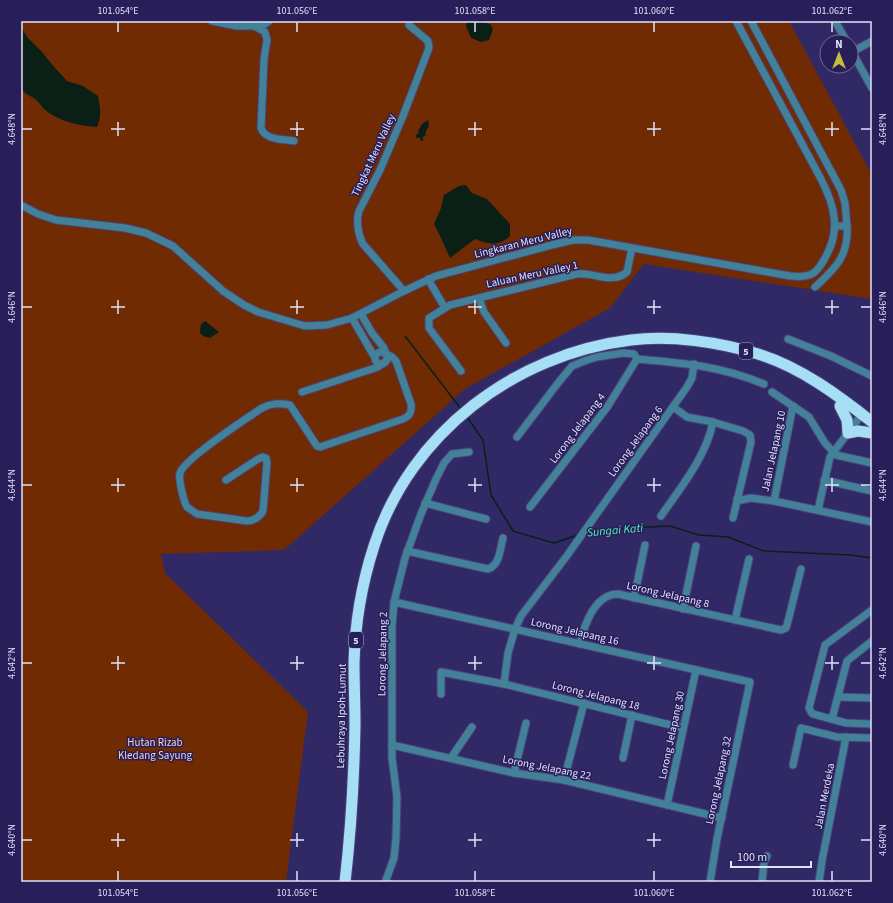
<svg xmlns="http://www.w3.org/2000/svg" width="893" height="903" viewBox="0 0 893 903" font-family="'Source Sans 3',sans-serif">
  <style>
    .green { fill: #702b02 }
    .water { fill: #0a2017 }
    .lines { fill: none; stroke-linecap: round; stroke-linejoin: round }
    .stream { stroke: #0a2017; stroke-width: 1.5 }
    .minor-casing { stroke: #4a437b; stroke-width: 9 }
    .highway-casing { stroke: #4a437b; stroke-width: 13 }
    .minor { stroke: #438198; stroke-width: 7 }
    .highway { stroke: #a6def5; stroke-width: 11 }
    .ticks { fill: none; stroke: #e2e2f9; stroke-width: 1.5 }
    .labels { text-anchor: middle; stroke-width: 3; stroke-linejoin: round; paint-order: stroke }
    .shield { fill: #281e5a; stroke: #aaa7c9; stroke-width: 1 }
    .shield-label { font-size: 10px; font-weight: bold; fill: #e2e2f9 }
    .street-label { font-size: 11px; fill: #e2e2f9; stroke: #281e5a }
    .park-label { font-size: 11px; fill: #efd1c4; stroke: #281e5a }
    .water-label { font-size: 12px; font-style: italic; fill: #53f0b6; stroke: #281e5a }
    .neatline { fill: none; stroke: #e2e2f9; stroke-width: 1.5 }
    .ticks-label { font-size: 10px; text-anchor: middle; fill: #e2e2f9 }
  </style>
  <rect width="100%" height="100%" fill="#312966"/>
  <path class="green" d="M21,21H789L872,175V299L644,264L610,308L465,389L284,550L161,554L165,573L308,712L286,882H21Z"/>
  <g class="water">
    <path d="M467,21H479L490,24L493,29L489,40L481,42L471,38L466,26Z"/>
    <path d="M21,27L28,38L42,52L55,68L67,81L83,86L98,96C100,107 102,117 97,127C80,126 57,121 44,109C41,106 39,102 35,99C29,94 27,97 21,88Z"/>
    <path d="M428,120L429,126L426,131L425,136L423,137V141H421L420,138H416V135L419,133L418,131L422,124Z"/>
    <path d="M466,185L472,193L487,199L510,224V236C498,247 489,244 475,239L450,258L441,238L434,224L441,208L444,195L459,186Z"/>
    <path d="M205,321L219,332L210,338L203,336L200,333C200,327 200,324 205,321Z"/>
  </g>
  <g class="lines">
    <g class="stream">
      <path d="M405,336L461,409"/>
      <path d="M467,417L483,440L491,495L513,531L554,543L578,535"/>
      <path d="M587,532L627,528L670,526L699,535L728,537L764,551L851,555L872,558"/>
    </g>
    <defs>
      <g id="minor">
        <path d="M212,21L237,26H253"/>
        <path d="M245,21C252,28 261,28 269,21"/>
        <path d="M751,21L841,190L845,203L847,226H835"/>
        <path d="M835,21L847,42"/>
        <path d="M256,27L265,32L267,40L264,59L261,128C265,140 282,139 294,141"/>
        <path d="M851,50L872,88"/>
        <path d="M852,52L872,41"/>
        <path d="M21,205L38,214L56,220L125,228L146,233L173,246L223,291L244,305L258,312L305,326L327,325L352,318L404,291L436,276L552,245L573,240H588L790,276C810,278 816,275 825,258C841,231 835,206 821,179L736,21"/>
        <path d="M428,279L445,308"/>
        <path d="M815,287C836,268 849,255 847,226"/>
        <path d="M404,291L363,244C358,235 356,220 359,211L380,170L403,116L429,48L428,41L409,25"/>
        <path d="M479,298L484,312L506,343"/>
        <path d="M361,314L372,333L384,348L386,354"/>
        <path d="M352,318L375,358"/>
        <path d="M788,339L831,356L872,376"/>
        <circle cx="381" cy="358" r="6"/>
        <path d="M637,359C683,363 721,366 764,384"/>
        <path d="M461,371L429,328V318L450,305L577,274C594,272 612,285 627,272L632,248"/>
        <path d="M302,392L378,367L383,363"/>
        <path d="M772,392L809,417L825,443L836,455L872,463"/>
        <path d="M673,407L687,417L713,422L743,431L750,435L751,442L733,518"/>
        <path d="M517,437L558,383L572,366L587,360L597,357L623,353L634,354L637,359"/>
        <path d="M226,480L258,459L263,457L266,458L267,463L263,511C260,517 253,521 247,521L197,514L187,507L185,503C183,496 178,480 180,473C184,459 247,418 262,408C271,403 279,403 290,405L317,446L320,447L403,419C410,416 412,412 411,404L396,361L392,357L386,354"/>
        <path d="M824,480L872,491"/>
        <path d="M737,499L741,500L751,498L774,501L872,522"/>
        <path d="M774,501L793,406"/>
        <path d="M425,503L486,519"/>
        <path d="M530,507L608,406L637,359"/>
        <path d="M818,510L830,457L862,414"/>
        <path d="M661,516C681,487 706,457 713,422"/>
        <path d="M407,551L488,569C500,565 500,549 503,538"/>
        <path d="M634,598L645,545"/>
        <path d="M394,602L750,682L717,839L710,882"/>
        <path d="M683,609L696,546"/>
        <path d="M872,610L825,645L809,708L811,712L813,714L846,723L872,724"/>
        <path d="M735,620L749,559"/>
        <path d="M580,644C584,625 595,594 618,594L781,630L786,628L787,625L801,569"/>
        <path d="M441,694V672L504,684"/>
        <path d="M838,697L872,698"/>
        <path d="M832,719L847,661L872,641"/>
        <path d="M683,728L504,684L508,653L515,629L521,616L566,557L687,387L692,378L694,364"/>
        <path d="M392,745L514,773L564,780L722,818"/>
        <path d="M451,758L472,727"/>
        <path d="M623,758L632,715"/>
        <path d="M793,765L801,728L837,737L872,738"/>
        <path d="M514,773L526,723"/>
        <path d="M564,780L584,703"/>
        <path d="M667,805L696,670"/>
        <path d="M387,882L386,880L394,858L396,838L397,797L392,758V627L394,602L405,558L421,514L436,479L444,463L452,454L469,452"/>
        <path d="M762,882L764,862L767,856"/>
        <path d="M819,882L822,861L846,737"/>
      </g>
      <g id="highway">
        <path d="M840,406L847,420L848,433L858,431L872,433"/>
        <path d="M345,882C351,830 354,778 355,725C355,705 354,684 354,663C355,624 362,583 374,546C410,433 515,354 631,340C671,335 719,342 758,354C800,367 838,395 872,422"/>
      </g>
    </defs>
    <use href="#minor" class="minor-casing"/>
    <use href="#highway" class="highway-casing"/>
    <use href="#minor" class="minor"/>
    <use href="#highway" class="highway"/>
  </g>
  <path class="ticks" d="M118,22V32M297,22V32M475,22V32M654,22V32M832,22V32M118,122V136M297,122V136M475,122V136M654,122V136M832,122V136M22,129H32M111,129H125M290,129H304M468,129H482M647,129H661M825,129H839M861,129H871M118,300V314M297,300V314M475,300V314M654,300V314M832,300V314M22,307H32M111,307H125M290,307H304M468,307H482M647,307H661M825,307H839M861,307H871M118,478V492M297,478V492M475,478V492M654,478V492M832,478V492M22,485H32M111,485H125M290,485H304M468,485H482M647,485H661M825,485H839M861,485H871M118,656V670M297,656V670M475,656V670M654,656V670M832,656V670M22,663H32M111,663H125M290,663H304M468,663H482M647,663H661M825,663H839M861,663H871M118,833V847M297,833V847M475,833V847M654,833V847M22,840H32M111,840H125M290,840H304M468,840H482M647,840H661M861,840H871M118,871V881M297,871V881M475,871V881M654,871V881M832,871V881"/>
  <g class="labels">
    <g class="shield">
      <rect x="739" y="343" width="14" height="16" rx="3"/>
      <rect x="349" y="632" width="14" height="16" rx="3"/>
    </g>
    <g class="shield-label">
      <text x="746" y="355">5</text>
      <text x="356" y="644">5</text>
    </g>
    <g class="street-label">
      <text transform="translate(373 155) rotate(-65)" y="4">Tingkat Meru Valley</text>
      <text transform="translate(523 242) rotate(-14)" y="4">Lingkaran Meru Valley</text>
      <text transform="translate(532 274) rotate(-12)" y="4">Laluan Meru Valley 1</text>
      <text transform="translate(577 428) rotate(-53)" y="4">Lorong Jelapang 4</text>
      <text transform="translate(635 441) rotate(-54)" y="4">Lorong Jelapang 6</text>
      <text transform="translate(773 451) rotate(-78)" y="4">Jalan Jelapang 10</text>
      <text transform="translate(668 594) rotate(13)" y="4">Lorong Jelapang 8</text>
      <text transform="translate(575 631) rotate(13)" y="4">Lorong Jelapang 16</text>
      <text transform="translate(382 654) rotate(-89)" y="4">Lorong Jelapang 2</text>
      <text transform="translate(596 695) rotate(14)" y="4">Lorong Jelapang 18</text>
      <text transform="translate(341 716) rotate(-89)" y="4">Lebuhraya Ipoh-Lumut</text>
      <text transform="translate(671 735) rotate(-78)" y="4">Lorong Jelapang 30</text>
      <text transform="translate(547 767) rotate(11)" y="4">Lorong Jelapang 22</text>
      <text transform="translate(718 780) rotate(-78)" y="4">Lorong Jelapang 32</text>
      <text transform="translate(824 796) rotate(-79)" y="4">Jalan Merdeka</text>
    </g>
    <g class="park-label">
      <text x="155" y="746">Hutan Rizab<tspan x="155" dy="13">Kledang Sayung</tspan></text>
    </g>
    <g class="water-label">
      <text transform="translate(615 530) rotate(-5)" y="4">Sungai Kati</text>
    </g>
  </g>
  <rect width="893" height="903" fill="none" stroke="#281e5a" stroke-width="44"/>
  <g transform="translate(839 54)"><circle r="19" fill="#281e5a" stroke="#726c9a"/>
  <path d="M0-3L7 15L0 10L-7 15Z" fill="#c6bc3c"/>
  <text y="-6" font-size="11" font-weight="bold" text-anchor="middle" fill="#e2e2f9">N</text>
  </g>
  <path d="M731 861v6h80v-6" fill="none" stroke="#e2e2f9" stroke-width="2"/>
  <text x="737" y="861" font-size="12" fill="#e2e2f9" stroke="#281e5a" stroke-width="3" paint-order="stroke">100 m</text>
  <rect x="22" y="22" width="849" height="859" class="neatline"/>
  <g class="ticks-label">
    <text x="118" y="14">101.054°E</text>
    <text x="297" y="14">101.056°E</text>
    <text x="475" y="14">101.058°E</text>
    <text x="654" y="14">101.060°E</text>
    <text x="832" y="14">101.062°E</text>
    <text transform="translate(11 129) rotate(-90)" y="4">4.648°N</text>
    <text transform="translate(882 129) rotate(-90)" y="4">4.648°N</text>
    <text transform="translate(11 307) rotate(-90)" y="4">4.646°N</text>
    <text transform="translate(882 307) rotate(-90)" y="4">4.646°N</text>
    <text transform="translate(11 485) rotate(-90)" y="4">4.644°N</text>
    <text transform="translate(882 485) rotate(-90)" y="4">4.644°N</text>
    <text transform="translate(11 663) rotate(-90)" y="4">4.642°N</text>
    <text transform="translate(882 663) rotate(-90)" y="4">4.642°N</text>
    <text transform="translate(11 840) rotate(-90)" y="4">4.640°N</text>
    <text transform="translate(882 840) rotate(-90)" y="4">4.640°N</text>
    <text x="118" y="896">101.054°E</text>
    <text x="297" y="896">101.056°E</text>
    <text x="475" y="896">101.058°E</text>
    <text x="654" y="896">101.060°E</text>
    <text x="832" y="896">101.062°E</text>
  </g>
</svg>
